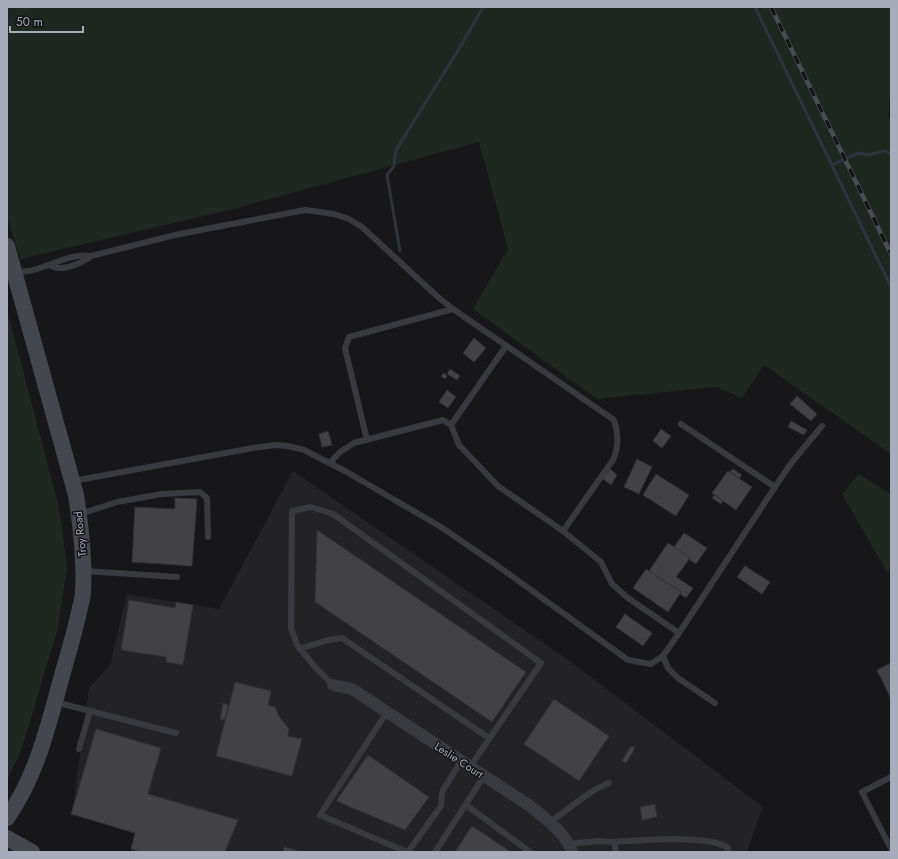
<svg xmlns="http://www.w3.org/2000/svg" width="898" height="859" viewBox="0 0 898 859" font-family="Jost,sans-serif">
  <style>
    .built { fill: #232326 }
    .green { fill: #1e2720 }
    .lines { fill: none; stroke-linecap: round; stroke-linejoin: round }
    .stream { stroke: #2c343e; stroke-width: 3 }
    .building { fill: #414146; stroke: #313135 }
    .lane { stroke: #393a40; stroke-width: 6 }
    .street { stroke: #393a40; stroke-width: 12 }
    .secondary { stroke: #45474e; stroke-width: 16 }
    .rail-casing { stroke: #4a4c53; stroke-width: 4.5 }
    .rail { stroke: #121214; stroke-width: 3; stroke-dasharray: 9; stroke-linecap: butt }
    .labels { text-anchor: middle; stroke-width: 3; stroke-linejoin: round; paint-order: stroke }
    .street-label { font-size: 11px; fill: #a8acba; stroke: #121214 }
  </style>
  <rect width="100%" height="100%" fill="#171719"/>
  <path class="built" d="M293,471L571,662L763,807L747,852H143L137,834L72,814L89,688L110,665L127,594L219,609Z"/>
  <g class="green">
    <path d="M7,7H891V82L888,117L891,121V454L764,365L742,398L716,387L597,399L473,309L508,249L479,142L229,210L24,258L21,261L7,216Z"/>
    <path d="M7,310L59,507L67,566L58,628L22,748L7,781Z"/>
    <path d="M859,474L891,494V568L887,572L842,494Z"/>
  </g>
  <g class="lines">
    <g class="stream">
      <path d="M755,7L891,287"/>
      <path d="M832,165L851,156L859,153L868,155L885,151L891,154"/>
      <path d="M400,251L387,175L394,166L396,150L460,47L483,7"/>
    </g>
  </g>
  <g class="building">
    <path d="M474,338L486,348L474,362L463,353Z"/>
    <path d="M450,369L460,376L457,380L447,374Z"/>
    <path d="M444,373L447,376L445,379L441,376Z"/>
    <path d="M447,390L456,397L448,408L439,402Z"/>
    <path d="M797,396L817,414L811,421L790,404Z"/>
    <path d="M791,421L807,430L804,435L788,427Z"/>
    <path d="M661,429L671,436L662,448L653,441Z"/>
    <path d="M328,431L332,445L322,447L319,434Z"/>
    <path d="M637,459L652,467L639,494L624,487Z"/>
    <path d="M610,469L617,475L611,485L603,479Z"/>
    <path d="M733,469L742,475L739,478L730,472Z"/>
    <path d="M728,471L752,487L736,510L712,493Z"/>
    <path d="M656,474L689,495L676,516L643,495Z"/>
    <path d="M715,495L723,501L721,504L712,498Z"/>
    <path d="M175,498L197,499L192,566L132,562L135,507L175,509Z"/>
    <path d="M317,530L526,672L492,722L315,602Z"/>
    <path d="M684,533L707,548L696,564L689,559L690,558L674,547Z"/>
    <path d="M668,543L690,558L676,577L693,588L686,598L680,594L681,592L649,571Z"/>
    <path d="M745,566L770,582L762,594L737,577Z"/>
    <path d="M646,569L681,592L668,612L633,588Z"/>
    <path d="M129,600L175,608L176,602L193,605L183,665L166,662V657L121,650Z"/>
    <path d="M625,614L652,633L643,646L616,627Z"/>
    <path d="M891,663V699L877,670Z"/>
    <path d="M235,682L271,691L268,705L275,707L280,718L289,729L288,736L302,739L292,776L216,756Z"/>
    <path d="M554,699L609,736L579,781L524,744Z"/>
    <path d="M223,703L228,705L225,720L220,719Z"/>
    <path d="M96,729L161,748L148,794L238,820L225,852H142L131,849L135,833L71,814Z"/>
    <path d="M631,746L635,748L626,763L622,761Z"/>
    <path d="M368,755L429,797L405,830L336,801Z"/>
    <path d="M655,804L657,817L642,820L640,807Z"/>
    <path d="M472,826L511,852H455Z"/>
    <path d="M284,847L302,852H283Z"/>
  </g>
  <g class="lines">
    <g class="lane">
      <path d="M91,256L175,235L305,210L334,214L349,219L362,227L439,298L453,309L614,420C619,434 619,446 613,460L563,531"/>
      <path d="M16,272C20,272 24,272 29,271C49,267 70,253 91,256C84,262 68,269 58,268C55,268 52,266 49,265"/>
      <path d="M451,425L506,346"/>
      <path d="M367,440L345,348L349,337L453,309"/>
      <path d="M73,481L253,448L275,445L288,446L304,450L345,471L441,527L495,564L628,660L651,664L663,656L679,633L628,598L612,584L601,562L563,531L498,486L459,445L451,425L443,420L354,443L340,452L330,463"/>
      <path d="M775,487L792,462L822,426"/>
      <path d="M80,514L117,502L162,494L200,492L207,498L208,537"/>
      <path d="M85,571L177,577"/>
      <path d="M679,633L775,487L681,424"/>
      <path d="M300,649L328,640L342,638L489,738"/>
      <path d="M663,656L668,668L678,678L715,703"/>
      <path d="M333,685L316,668L297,645L291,628L292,511L311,507L333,514L541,663L470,767"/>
      <path d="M55,702L176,733"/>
      <path d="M387,712L320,815L407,852"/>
      <path d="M79,749L90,711"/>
      <path d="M891,777L862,792L891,849"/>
      <path d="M466,805L530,852"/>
      <path d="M550,822C569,809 588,791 609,783"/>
      <path d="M614,842C639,840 709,834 728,848V852"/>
      <path d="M569,844L598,841L614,842L616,852"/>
      <path d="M408,852L441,806L442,792L461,761"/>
      <path d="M435,852L484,776"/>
    </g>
    <path class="street" d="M333,685L352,689L530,806C546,819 565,832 572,852"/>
    <g class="secondary">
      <path d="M7,246L76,495C81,527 85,559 83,592C83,598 80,606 79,612C75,630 70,648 65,665C50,717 39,773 7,818"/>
      <path d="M7,838L32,852"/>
    </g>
    <defs>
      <path id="rail" d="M771,7L891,254"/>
    </defs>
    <use href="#rail" class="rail-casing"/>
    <use href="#rail" class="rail"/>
  </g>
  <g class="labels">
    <g class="street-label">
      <text transform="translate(80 534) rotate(-96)" y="4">Troy Road</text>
      <text transform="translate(459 760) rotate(33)" y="4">Leslie Court</text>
    </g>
  </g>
  <rect width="898" height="859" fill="none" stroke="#a8acba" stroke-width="16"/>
  <path d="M10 26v6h73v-6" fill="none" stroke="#a8acba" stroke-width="2"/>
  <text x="16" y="26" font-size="12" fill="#a8acba" stroke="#121214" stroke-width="3" paint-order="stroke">50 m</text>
</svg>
